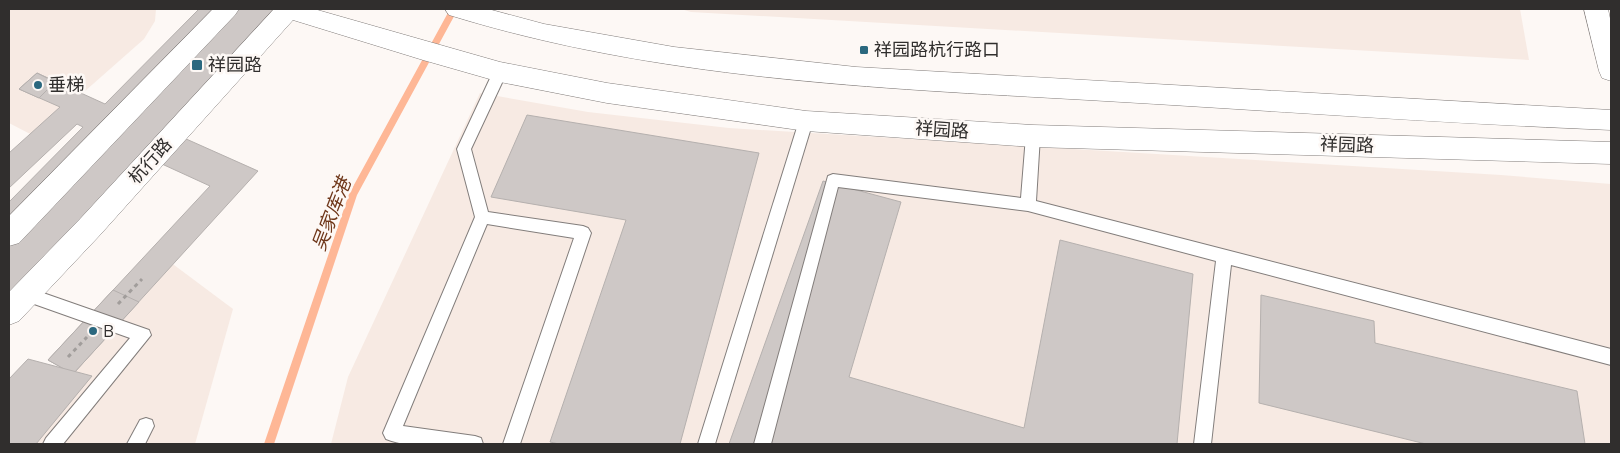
<svg xmlns="http://www.w3.org/2000/svg" width="1620" height="453" viewBox="0 0 1620 453" font-family="Barlow,'Noto Sans SC',sans-serif">
  <style>
    .built { fill: #f7eae3 }
    .lines { fill: none; stroke-linecap: round; stroke-linejoin: round }
    .stream { fill: #feb796; fill-rule: evenodd }
    .building { fill: #cec8c6; stroke: #b5b0ae }
    .service-casing { stroke: #827d7b; stroke-width: 2 }
    .tertiary-casing { stroke: #827d7b; stroke-width: 1 }
    .secondary-casing { stroke: #827d7b; stroke-width: 1 }
    .path { stroke: #a19d9b; stroke-width: 3; stroke-dasharray: 4 4; stroke-linecap: butt }
    .service { fill: #fff; fill-rule: evenodd }
    .tertiary { fill: #fff; fill-rule: evenodd }
    .secondary { fill: #fff; fill-rule: evenodd }
    .poi-dot { fill: #2b687f; stroke: #fdf8f5; stroke-width: 2 }
    .labels { text-anchor: middle; stroke-width: 5; stroke-linejoin: round; paint-order: stroke }
    .poi-label { font-size: 18px; fill: #302e2d; stroke: #fdf8f5; text-anchor: start }
    .street-label { font-size: 18px; fill: #302e2d; stroke: #fdf8f5 }
    .water-label { font-size: 19px; font-style: italic; fill: #6f371a; stroke: #fdf8f5 }
  </style>
  <rect width="100%" height="100%" fill="#fdf8f5"/>
  <g class="built">
    <path d="M9,9H156L155,21L144,39L34,136L9,123Z"/>
    <path d="M681,9H1520L1529,60L691,12Z"/>
    <path d="M480,93L588,112L729,128L1501,175L1611,184V444H331L348,377Z"/>
    <path d="M162,256L233,309L195,444H10Z"/>
  </g>
  <g class="lines">
    <path class="stream" d="M450,9H458L357,195L274,444H264L349,194Z"/>
  </g>
  <g class="building">
    <path d="M199,9H290L175,134L258,171L73,374L48,360L210,186L151,159L9,315V202L83,127L77,124L9,188V153L60,107L19,89L37,73L105,104Z"/>
    <path d="M37,73L55,82L39,98L19,89Z"/>
    <path d="M527,115L759,153L680,444H559L550,442L626,220L491,197Z"/>
    <path d="M823,181L901,202L849,377L1024,428L1060,240L1193,274L1177,444H729Z"/>
    <path d="M113,290L139,302L73,374L48,360Z"/>
    <path d="M1261,295L1374,321L1375,343L1577,391L1585,444H1426L1259,403Z"/>
    <path d="M28,359L92,376L36,444H9V379Z"/>
  </g>
  <g class="lines">
    <defs>
      <g id="service">
        <path d="M500,67L505,68L507,72L471,149L488,212L583,226L588,228L591,233L520,444H503L574,238L487,224L403,426L475,436L481,438L483,444C455,444 412,450 386,439L383,433L475,217L457,149L493,72L495,68Z"/>
        <path d="M806,115L811,117L813,121L715,444H698L799,121L801,117Z"/>
        <path d="M1033,130L1038,132L1040,136L1036,201L1611,349V365L1231,265L1211,444H1194L1216,261L1028,211L838,187L771,444H754L828,176L833,174L1021,198L1026,136L1028,132Z"/>
        <path d="M26,287L149,330L151,335L63,444H43L46,438L130,338L20,299L18,294L20,289Z"/>
        <path d="M146,418L152,420L154,426L145,444H127L140,420Z"/>
      </g>
      <path id="tertiary" d="M1584,9H1608L1611,23V81L1602,78L1599,71Z"/>
      <g id="secondary">
        <path d="M213,9H239L235,15L19,243L9,246V216Z"/>
        <path d="M274,9H314L500,62L607,83L806,111L1033,125L1611,142V164L1033,147L806,131L607,103L500,82L423,60L293,20L100,235L19,321L9,325V292L80,219Z"/>
        <path d="M445,9H488L544,24L674,47L856,67L1611,110V130C1437,123 1263,110 1088,100C874,88 656,79 449,15Z"/>
      </g>
    </defs>
    <use href="#service" class="service-casing"/>
    <use href="#tertiary" class="tertiary-casing"/>
    <use href="#secondary" class="secondary-casing"/>
    <g class="path">
      <path d="M118,304L142,279"/>
      <path d="M68,357L87,337"/>
    </g>
    <use href="#service" class="service"/>
    <use href="#tertiary" class="tertiary"/>
    <use href="#secondary" class="secondary"/>
  </g>
  <g class="poi-dot">
    <rect x="859" y="45" width="10" height="10" rx="2.5"/>
    <rect x="191" y="59" width="12" height="12" rx="2.5"/>
    <circle cx="38" cy="85" r="5"/>
    <circle cx="93" cy="331" r="5"/>
  </g>
  <g class="labels">
    <g class="poi-label">
      <text x="874" y="56">祥园路杭行路口</text>
      <text x="208" y="71">祥园路</text>
      <text x="48" y="91">垂梯</text>
      <text x="103" y="337">B</text>
    </g>
    <g class="street-label">
      <text transform="translate(942 130) rotate(4)" y="6">祥园路</text>
      <text transform="translate(1347 145) rotate(2)" y="6">祥园路</text>
      <text transform="translate(150 161) rotate(-48)" y="6">杭行路</text>
    </g>
    <g class="water-label">
      <text transform="translate(331 214) rotate(-69)" y="7">吴家库港</text>
    </g>
  </g>
  <rect width="1620" height="453" fill="none" stroke="#302e2d" stroke-width="20"/>
</svg>
